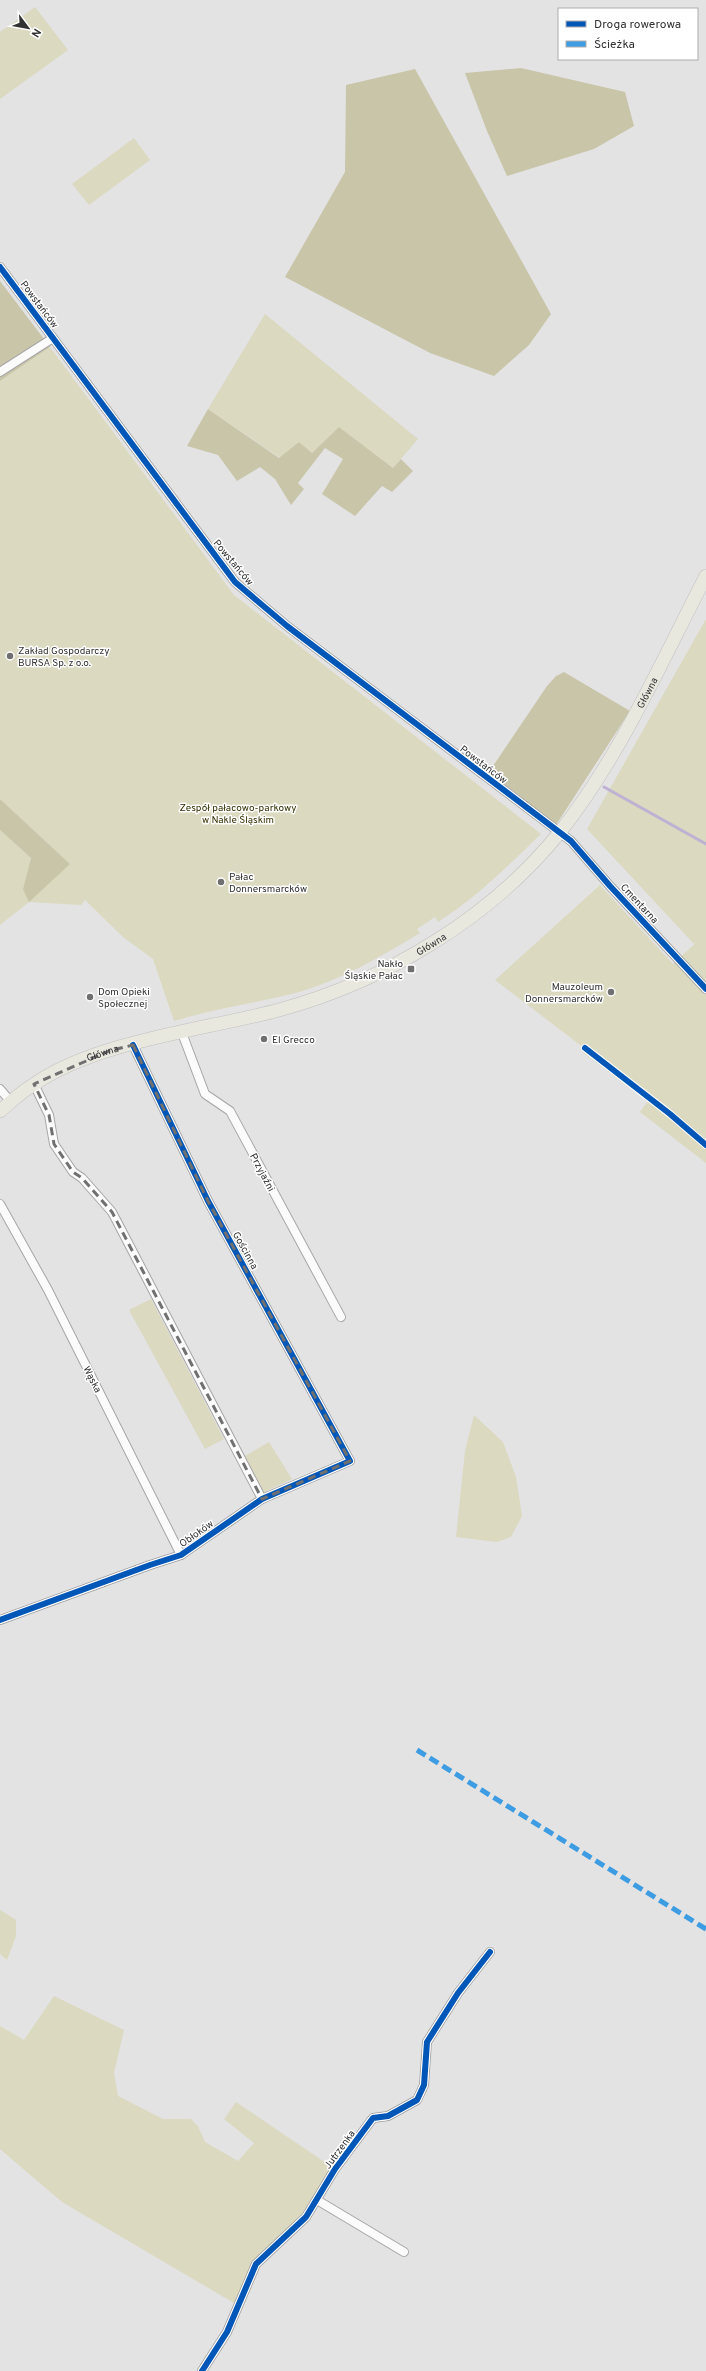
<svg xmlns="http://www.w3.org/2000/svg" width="706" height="2371" viewBox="0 0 706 2371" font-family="Overpass,sans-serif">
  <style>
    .green { fill: #dbd9bf }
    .forest { fill: #c9c5a8 }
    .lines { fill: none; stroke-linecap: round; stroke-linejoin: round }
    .stream { stroke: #bfb1d3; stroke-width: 3 }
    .street-casing { stroke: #a6a6a8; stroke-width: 10 }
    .primary-casing { stroke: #c0c0c1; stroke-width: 14 }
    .street { stroke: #fbfbfb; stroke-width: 8 }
    .primary { stroke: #e9e8df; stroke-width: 13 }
    .quiet { stroke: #3e9de2; stroke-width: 5; stroke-dasharray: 10 5; stroke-linecap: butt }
    .cycleway-casing { stroke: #fff; stroke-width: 8 }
    .cycleway { stroke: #0057b8; stroke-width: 6 }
    .marked { fill: none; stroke: #707071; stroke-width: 3; stroke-dasharray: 8 5; stroke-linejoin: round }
    .poi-dot { fill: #707071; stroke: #fff; stroke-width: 1.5 }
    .labels { text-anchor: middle; stroke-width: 3; stroke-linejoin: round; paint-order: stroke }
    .street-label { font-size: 10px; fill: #323233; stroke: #fff }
    .poi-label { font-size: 10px; fill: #323233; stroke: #fff; text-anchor: start }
    .park-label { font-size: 10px; fill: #363103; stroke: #fff }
  </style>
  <rect width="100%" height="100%" fill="#e3e3e4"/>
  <g class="green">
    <path d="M35,7L68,50L0,99V32Z"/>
    <path d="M134,138L150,160L89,205L72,184Z"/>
    <path d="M265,314L418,439L393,468L339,427L312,453L299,442L280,458L208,409Z"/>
    <path d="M50,347L234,595L541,834C509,865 476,898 438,922L435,917L417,929L420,933C380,957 341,980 296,993C255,1003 214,1009 174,1021L153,959L123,937L85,900L81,905L29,902L0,925V830L31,858L23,889L70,864L0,799V381Z"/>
    <path d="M706,619V1163L640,1112L648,1101L582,1052L584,1048L495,980L600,885L673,964L703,936L694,944L587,829Z"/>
    <path d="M151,1299L224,1439L205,1449L129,1310Z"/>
    <path d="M474,1415L503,1442L516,1477L522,1516L511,1537L497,1542L456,1537L465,1451Z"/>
    <path d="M269,1442L292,1479L263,1493L245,1456Z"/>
    <path d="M0,1910L16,1920V1936L7,1960L0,1954Z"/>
    <path d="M54,1996L124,2030L114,2073L118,2096L163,2119H191L198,2126L205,2142L238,2161L254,2143L224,2119L236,2102L335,2169L316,2203L265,2253L239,2306L62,2202L0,2149V2026L24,2040Z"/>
  </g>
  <g class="forest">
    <path d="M521,68L625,92L634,126L594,149L507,176L487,131L465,73Z"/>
    <path d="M415,69L551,314L529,345L494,376L430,353L285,277L345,172L346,85Z"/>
    <path d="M0,281L50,347L0,381Z"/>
    <path d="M208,409L279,458L299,442L312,453L339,427L393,468L401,459L413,471L392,492L382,486L355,516L322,494L343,459L325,448L298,483L304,489L291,505L275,479L260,467L237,481L218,455L187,446Z"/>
    <path d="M564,672L630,711L556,825L489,772L547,686L556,676Z"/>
    <path d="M0,799L70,864L29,902L23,889L31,858L0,830Z"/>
  </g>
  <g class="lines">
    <path class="stream" d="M604,787L706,844"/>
    <defs>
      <g id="street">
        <path d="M0,267L235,582L287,626L571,841L610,886L706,989"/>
        <path d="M0,372L53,338"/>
        <path d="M182,1033L205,1094L230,1111L341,1317"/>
        <path d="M34,1084L49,1115L54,1144L73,1172L82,1178L112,1212L262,1499"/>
        <path d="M0,1089L11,1102"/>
        <path d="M0,1204L48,1290L181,1555"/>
        <path d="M0,1620L150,1565L181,1555L262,1499L350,1461L208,1201L133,1045"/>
        <path d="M317,2200L404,2252"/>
        <path d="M202,2371L227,2332L256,2264L306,2217L335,2169L373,2118L388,2116L417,2100L424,2085L427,2042L458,1993L490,1952"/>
      </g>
      <g id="primary">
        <path id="s1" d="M0,1111C11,1102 21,1092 33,1085C96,1041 204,1030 279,1010C385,981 490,919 560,832C621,755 661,662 706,576"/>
      </g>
    </defs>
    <use href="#street" class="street-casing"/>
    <use href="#primary" class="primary-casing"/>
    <use href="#street" class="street"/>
    <use href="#primary" class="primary"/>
    <path class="quiet" d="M417,1750L706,1929"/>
    <defs>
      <g id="cycleway">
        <path d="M0,267L235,582L287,626L571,841L610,886L706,989"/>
        <path d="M585,1048L670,1114L706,1145"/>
        <path d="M0,1620L150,1565L181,1555L262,1499L350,1461L208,1201L133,1045"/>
        <path d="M202,2371L227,2332L256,2264L306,2217L335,2169L373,2118L388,2116L417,2100L424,2085L427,2042L458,1993L490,1952"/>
      </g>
    </defs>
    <use href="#cycleway" class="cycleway-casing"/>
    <use href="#cycleway" class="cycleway"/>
  </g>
  <path class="marked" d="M133,1045L208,1201L350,1461L262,1499L112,1212L82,1178L73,1172L54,1144L49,1115L34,1084L109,1051Z"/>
  <g class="poi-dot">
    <circle cx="10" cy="656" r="4"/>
    <circle cx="221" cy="882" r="4"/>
    <rect x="407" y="965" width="8" height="8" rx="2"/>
    <circle cx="611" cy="992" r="4"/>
    <circle cx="90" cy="997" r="4"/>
    <circle cx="264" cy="1039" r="4"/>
  </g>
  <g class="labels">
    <g class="street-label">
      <text transform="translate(40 304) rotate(53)" y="4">Powstańców</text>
      <text transform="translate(234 562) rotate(50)" y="4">Powstańców</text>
      <text dy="4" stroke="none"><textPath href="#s1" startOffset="803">Główna</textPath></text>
      <text transform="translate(484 764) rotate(37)" y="4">Powstańców</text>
      <text transform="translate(640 903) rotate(47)" y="4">Cmentarna</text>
      <text dy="4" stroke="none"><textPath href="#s1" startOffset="467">Główna</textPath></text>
      <text dy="4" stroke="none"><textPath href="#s1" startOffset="119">Główna</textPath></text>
      <text transform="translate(263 1172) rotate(62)" y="4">Przyjaźni</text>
      <text transform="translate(246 1250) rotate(61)" y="4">Gościnna</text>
      <text transform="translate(93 1379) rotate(63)" y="4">Wąska</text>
      <text transform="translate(196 1533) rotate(-35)" y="4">Obłoków</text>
      <text transform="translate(339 2149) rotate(-54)" y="4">Jutrzenka</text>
    </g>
    <g class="poi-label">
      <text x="18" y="654">Zakład Gospodarczy<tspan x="18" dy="12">BURSA Sp. z o.o.</tspan></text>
      <text x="229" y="880">Pałac<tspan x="229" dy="12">Donnersmarcków</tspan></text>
      <text x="403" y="967" text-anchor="end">Nakło<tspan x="403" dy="12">Śląskie Pałac</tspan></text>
      <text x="603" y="990" text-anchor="end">Mauzoleum<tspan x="603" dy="12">Donnersmarcków</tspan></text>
      <text x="98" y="995">Dom Opieki<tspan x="98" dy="12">Społecznej</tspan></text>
      <text x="272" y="1043">El Grecco</text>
    </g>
    <g class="park-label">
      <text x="238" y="811">Zespół pałacowo-parkowy<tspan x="238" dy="12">w Nakle Śląskim</tspan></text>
    </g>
  </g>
  <rect x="558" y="8" width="140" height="52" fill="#ffffff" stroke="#adadad"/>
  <rect x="566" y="21" width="20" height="6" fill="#0057b8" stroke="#adadad"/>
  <text x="594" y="28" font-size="12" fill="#323233">Droga rowerowa</text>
  <rect x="566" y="41" width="20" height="6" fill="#3e9de2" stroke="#adadad"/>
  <text x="594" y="48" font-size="12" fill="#323233">Ścieżka</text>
  <g transform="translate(28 28) rotate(122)" stroke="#ffffff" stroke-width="3" paint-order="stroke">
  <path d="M0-3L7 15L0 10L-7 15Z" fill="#323233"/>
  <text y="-6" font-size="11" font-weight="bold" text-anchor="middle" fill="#323233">N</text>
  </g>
</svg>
